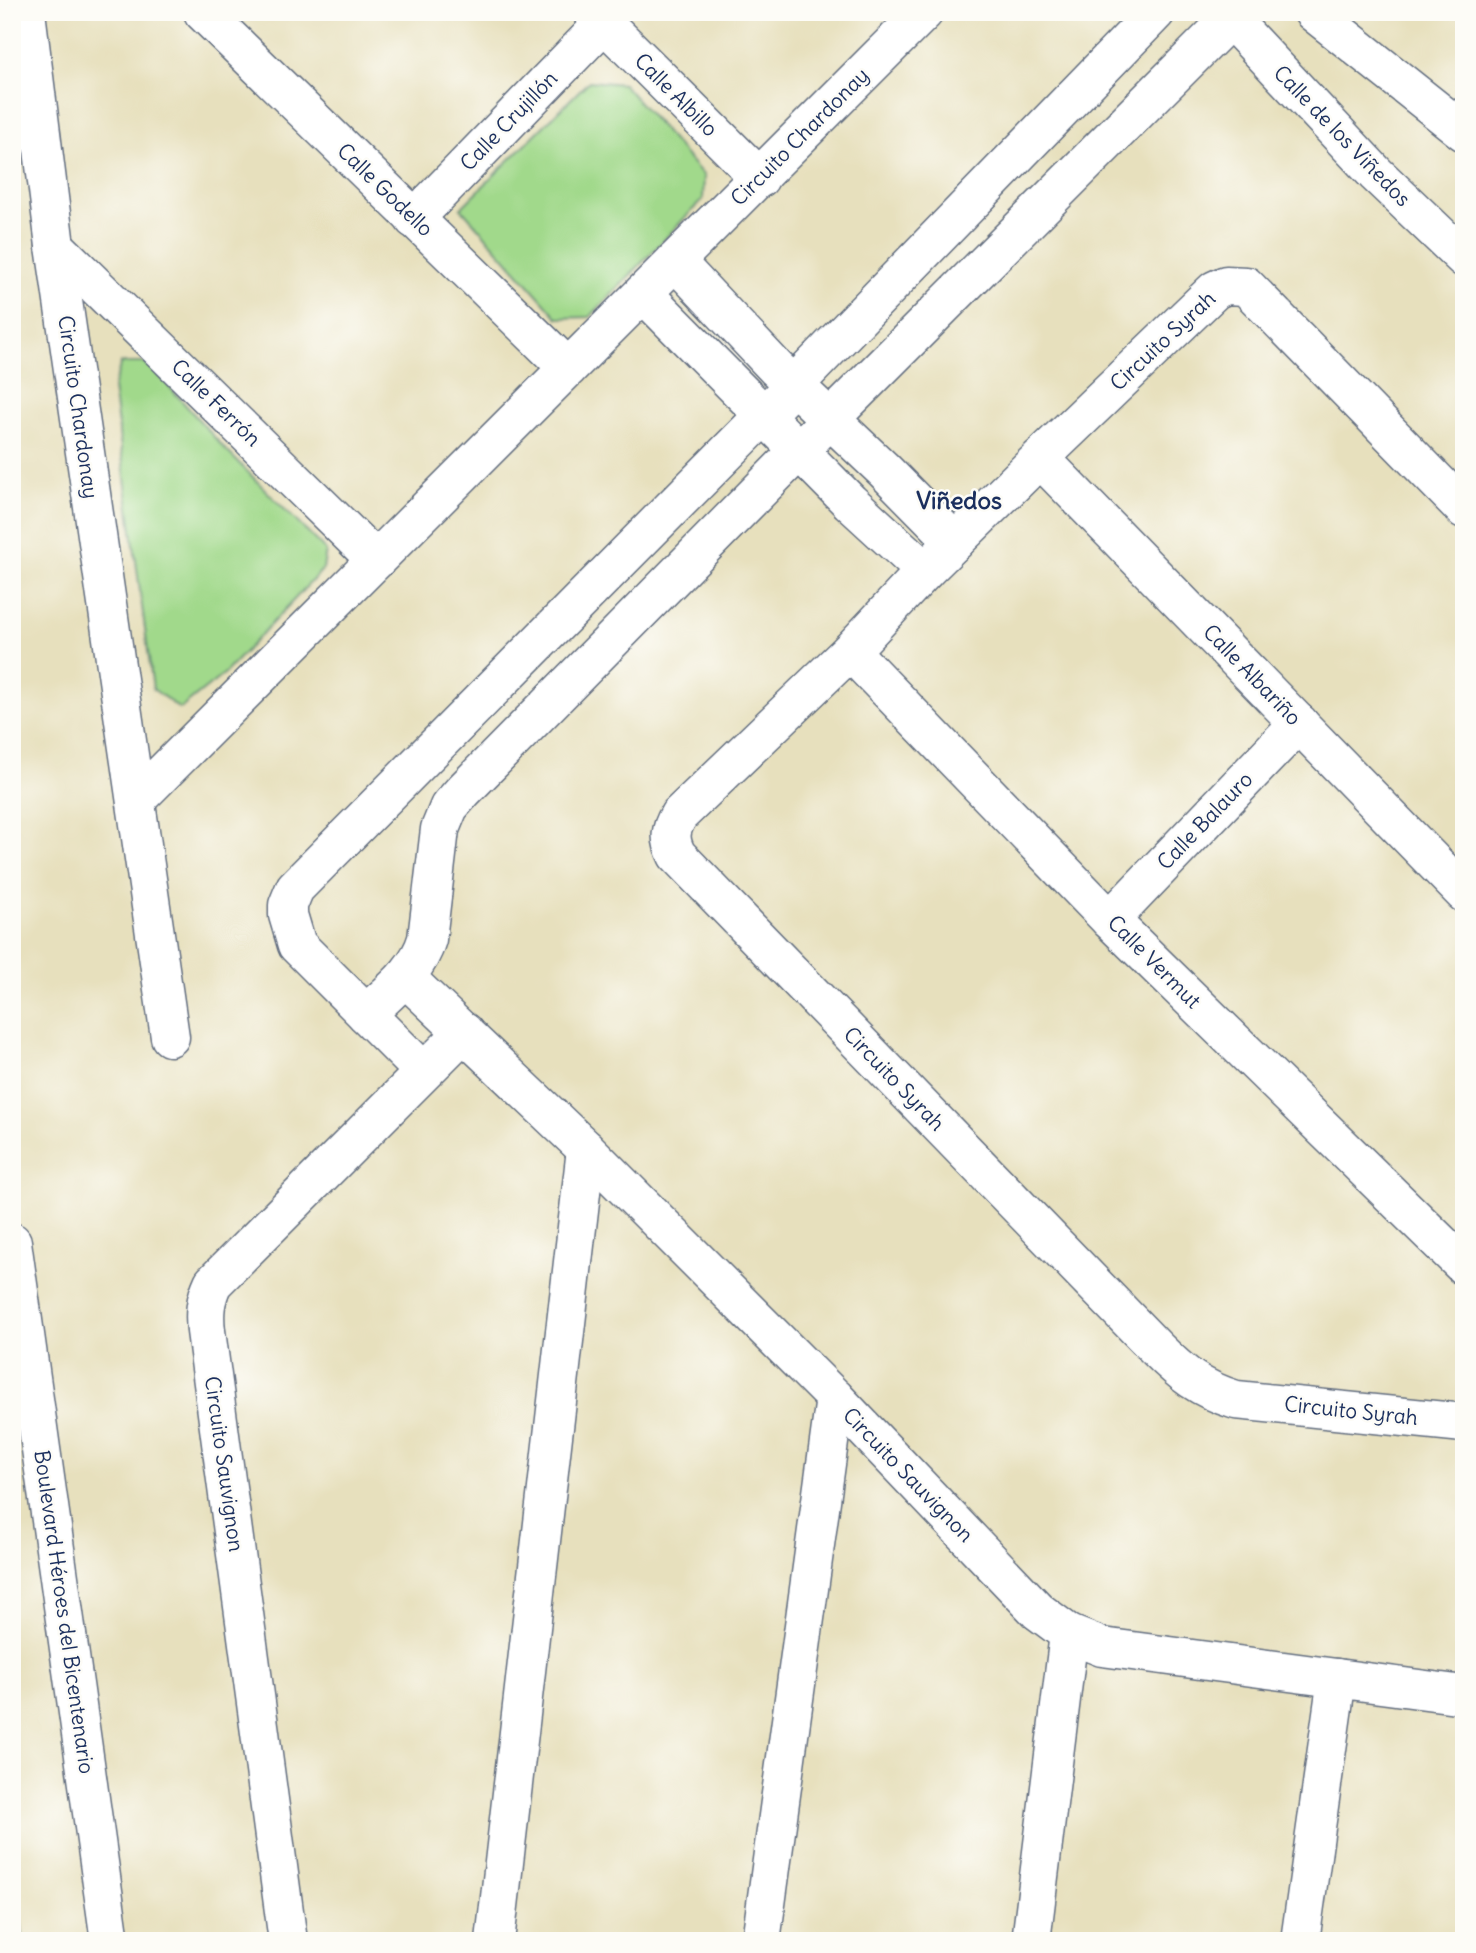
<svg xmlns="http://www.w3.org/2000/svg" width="1476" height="1953" viewBox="0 0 1476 1953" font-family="Delius,sans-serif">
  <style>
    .green { fill: #a1d98b; stroke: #5e8474; stroke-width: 2 }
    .forest { fill: url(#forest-firs); stroke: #4e746a; stroke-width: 2 }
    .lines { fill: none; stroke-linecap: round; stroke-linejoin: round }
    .street-casing { stroke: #626d7f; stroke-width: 41 }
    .street { stroke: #fff; stroke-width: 38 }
    .labels { text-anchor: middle; stroke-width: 5; stroke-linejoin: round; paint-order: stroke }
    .street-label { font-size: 21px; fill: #1b2f5e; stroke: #fdfcf7 }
    .quarter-label { font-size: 24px; font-weight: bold; fill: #1b2f5e; stroke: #fdfcf7 }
  </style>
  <defs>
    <pattern id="forest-firs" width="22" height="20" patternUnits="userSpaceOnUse" patternTransform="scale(1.75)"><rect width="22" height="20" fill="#80b977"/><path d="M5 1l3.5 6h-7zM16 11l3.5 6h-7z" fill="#689765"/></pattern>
  </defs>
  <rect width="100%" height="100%" fill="#fdfcf7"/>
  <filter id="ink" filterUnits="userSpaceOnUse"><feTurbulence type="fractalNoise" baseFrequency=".0143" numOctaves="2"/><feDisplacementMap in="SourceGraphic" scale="14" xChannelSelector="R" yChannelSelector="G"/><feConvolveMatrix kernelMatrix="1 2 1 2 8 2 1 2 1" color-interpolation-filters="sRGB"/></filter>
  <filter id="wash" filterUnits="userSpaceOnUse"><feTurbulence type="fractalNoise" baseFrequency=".00686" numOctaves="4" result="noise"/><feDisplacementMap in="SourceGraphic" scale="28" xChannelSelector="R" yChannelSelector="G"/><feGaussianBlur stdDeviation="1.57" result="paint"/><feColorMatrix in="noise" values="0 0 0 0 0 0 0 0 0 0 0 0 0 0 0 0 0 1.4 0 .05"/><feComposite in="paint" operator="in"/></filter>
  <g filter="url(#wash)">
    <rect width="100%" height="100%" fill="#e7e0bd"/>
    <g class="green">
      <path d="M589,81L623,84L704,176L703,199L590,317L558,318L461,208Z"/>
      <path d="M121,363H148L224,448L326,551L323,569L225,673L180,709L153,689L113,388Z"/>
    </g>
    <path class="forest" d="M12,1872L24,1941H12Z"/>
  </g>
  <g filter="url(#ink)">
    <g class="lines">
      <defs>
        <g id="street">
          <path d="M26,12L55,246L170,1037"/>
          <path d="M203,12L568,368"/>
          <path d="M593,12L760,178"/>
          <path d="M1224,12L1376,174L1464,258"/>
          <path d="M1313,12L1464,132"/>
          <path d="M414,219L604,23"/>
          <path d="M55,246L376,560"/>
          <path d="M675,261L776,368L884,470L955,542"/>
          <path d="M643,293L850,502L925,571"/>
          <path d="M1040,458L1464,893"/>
          <path d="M1464,509L1246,286L1226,285L1215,290L1040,458L925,571L850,651L679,815C670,830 669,839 677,855L1156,1348C1182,1374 1200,1389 1236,1400L1464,1423"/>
          <path d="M850,651L1110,920L1464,1266"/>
          <path d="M136,800L924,12"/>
          <path d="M1110,920L1299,723"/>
          <path d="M405,977L586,1149L835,1398L1038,1611L1069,1634L1102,1647L1464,1695"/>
          <path d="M366,1014C389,992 418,971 427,939L440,829L449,807L463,791L830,419L1237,12"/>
          <path d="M423,1071L297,945L288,915V905L295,888L794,385L1156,12"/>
          <path d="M12,1242L110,1941"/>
          <path d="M288,1941L206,1331C204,1313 205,1300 213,1283L464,1032"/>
          <path d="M495,1941L586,1149"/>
          <path d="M761,1941L835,1398"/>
          <path d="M1031,1941L1069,1634"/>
          <path d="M1300,1941L1337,1678"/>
        </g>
      </defs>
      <use href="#street" class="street-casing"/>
      <use href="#street" class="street"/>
    </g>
  </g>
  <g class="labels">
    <g class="street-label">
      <text transform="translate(676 95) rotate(45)" y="7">Calle Albillo</text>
      <text transform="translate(509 121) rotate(-46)" y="7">Calle Crujillón</text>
      <text transform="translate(1342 136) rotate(46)" y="7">Calle de los Viñedos</text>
      <text transform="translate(800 137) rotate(-45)" y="7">Circuito Chardonay</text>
      <text transform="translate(385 190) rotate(44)" y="7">Calle Godello</text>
      <text transform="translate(1163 341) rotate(-43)" y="7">Circuito Syrah</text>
      <text transform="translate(216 403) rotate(44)" y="7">Calle Ferrón</text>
      <text transform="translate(78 407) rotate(82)" y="7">Circuito Chardonay</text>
      <text transform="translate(1252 675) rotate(46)" y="7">Calle Albariño</text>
      <text transform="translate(1205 821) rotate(-46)" y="7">Calle Balauro</text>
      <text transform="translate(1154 962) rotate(45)" y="7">Calle Vermut</text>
      <text transform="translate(894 1079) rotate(46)" y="7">Circuito Syrah</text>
      <text transform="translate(1351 1411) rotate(6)" y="7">Circuito Syrah</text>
      <text transform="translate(224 1464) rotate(82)" y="7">Circuito Sauvignon</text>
      <text transform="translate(908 1475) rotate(46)" y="7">Circuito Sauvignon</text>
      <text transform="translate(64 1612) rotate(82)" y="7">Boulevard Héroes del Bicentenario</text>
    </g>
    <g class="quarter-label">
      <text x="959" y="509">Viñedos</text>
    </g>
  </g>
  <rect width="1476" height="1953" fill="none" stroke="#fdfcf7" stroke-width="42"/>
</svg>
